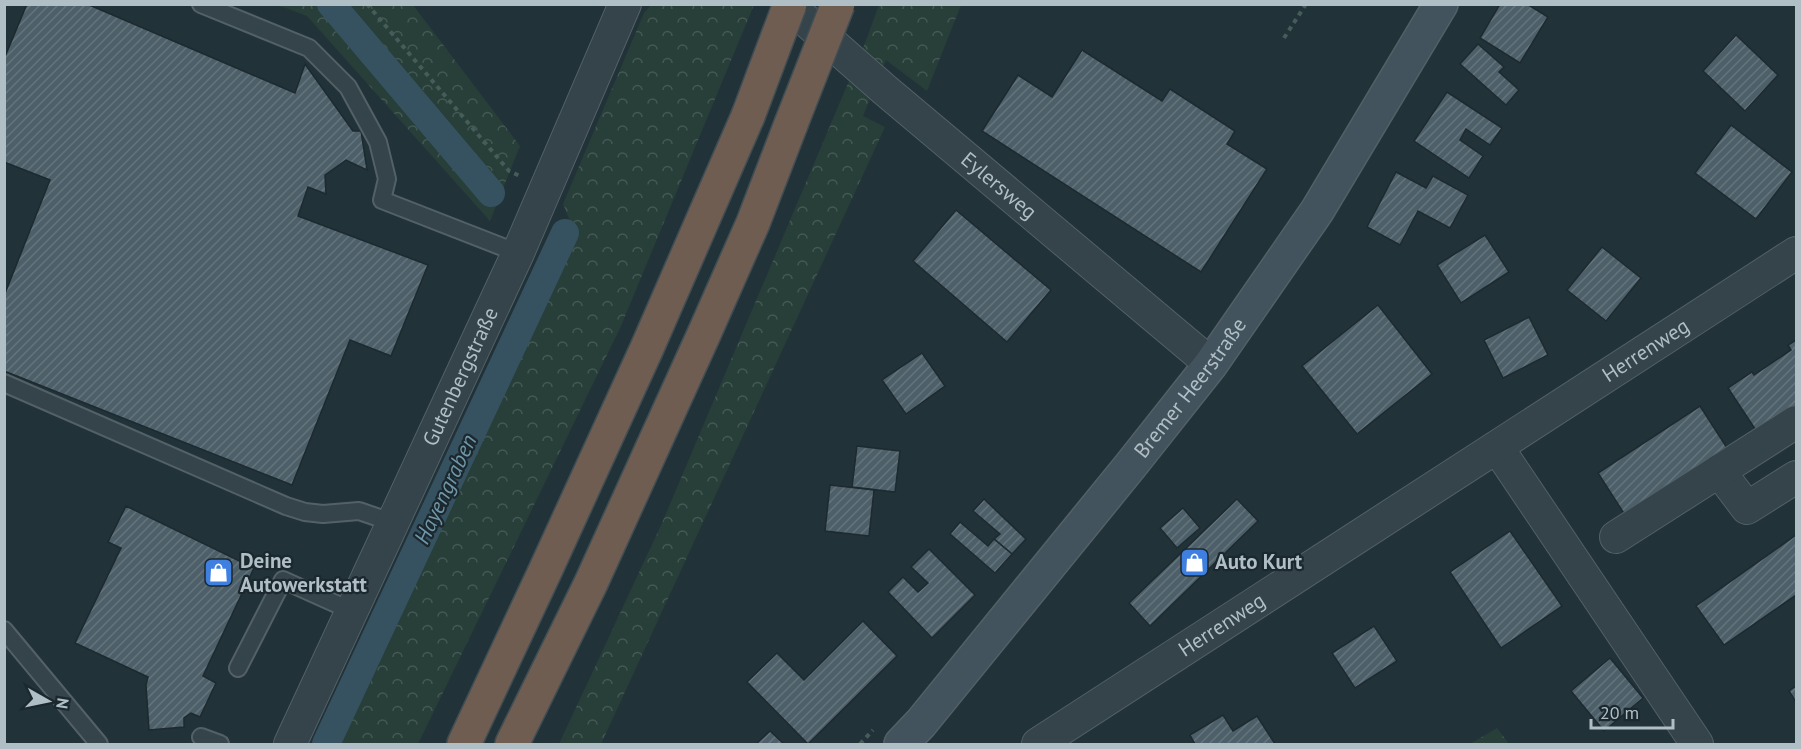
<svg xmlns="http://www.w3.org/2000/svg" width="1801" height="749" viewBox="0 0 1801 749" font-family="'PT Sans',sans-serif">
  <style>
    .forest { fill: url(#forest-crowns) }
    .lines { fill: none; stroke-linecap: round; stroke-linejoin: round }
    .canal { stroke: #365260; stroke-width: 28 }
    .building { fill: url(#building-hatch); stroke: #1d2a30; stroke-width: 1.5 }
    .lane-casing { stroke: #536167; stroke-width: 20 }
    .street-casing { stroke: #536167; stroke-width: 34 }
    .secondary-casing { stroke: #536167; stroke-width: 36 }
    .highway-casing { stroke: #404e54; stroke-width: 36 }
    .path { stroke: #455c59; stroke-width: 4; stroke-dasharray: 4.5 4.5; stroke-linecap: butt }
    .lane { stroke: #35434a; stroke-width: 16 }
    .street { stroke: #35434a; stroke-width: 32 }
    .secondary { stroke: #43535d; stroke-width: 33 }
    .highway { stroke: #6f5d52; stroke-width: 33 }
    .highway-bridge-casing { stroke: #404e54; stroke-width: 36; stroke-linecap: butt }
    .highway-bridge { stroke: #6f5d52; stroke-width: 33 }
    .labels { text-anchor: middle; stroke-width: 4.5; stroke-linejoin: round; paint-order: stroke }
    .street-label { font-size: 21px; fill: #b0bec6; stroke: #1b282e }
    .poi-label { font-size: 21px; font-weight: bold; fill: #b0bec6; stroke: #1b282e; text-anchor: start }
    .water-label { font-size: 22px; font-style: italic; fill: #7097a9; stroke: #1b282e }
  </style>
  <defs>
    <pattern id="forest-crowns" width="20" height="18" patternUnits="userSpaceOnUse" patternTransform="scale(1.5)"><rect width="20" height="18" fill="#273e39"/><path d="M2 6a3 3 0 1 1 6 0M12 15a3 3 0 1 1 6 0" fill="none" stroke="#445854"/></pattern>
    <pattern id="building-hatch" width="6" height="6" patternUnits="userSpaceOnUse" patternTransform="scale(1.5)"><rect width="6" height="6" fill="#4d5f68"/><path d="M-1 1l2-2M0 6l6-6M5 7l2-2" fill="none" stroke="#64747c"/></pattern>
  </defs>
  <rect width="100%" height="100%" fill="#223239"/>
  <g class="forest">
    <path d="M278,5H413L520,146L490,221L307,16Z"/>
    <path d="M651,5H754L621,326L418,744H332L575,233L563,204L644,13Z"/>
    <path d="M879,5H961L927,91L886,60L863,116L885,127L601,744H559L662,523L865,43Z"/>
    <path d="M1497,728L1509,744H1470Z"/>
  </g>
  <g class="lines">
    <g class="canal">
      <path d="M331,4L491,193"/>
      <path d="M326,744L565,233"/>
    </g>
  </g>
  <g class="building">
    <path d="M27,4H87L295,93L305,64L353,131H361L367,170L346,160L325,175L326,194L308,187L298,216L428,265L391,356L350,340L292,485L4,371V296L50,180L4,162V59Z"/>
    <path d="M1500,4H1527L1548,17L1520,63L1480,38Z"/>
    <path d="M1736,35L1778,75L1745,111L1703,71Z"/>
    <path d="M1478,44L1504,67L1499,72L1519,90L1506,105L1460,64Z"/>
    <path d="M1082,50L1162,101L1170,89L1235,131L1227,144L1267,169L1201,272L982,131L1018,75L1052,97Z"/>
    <path d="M1447,92L1502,128L1490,145L1466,129L1460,140L1483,156L1469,178L1414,141Z"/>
    <path d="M1731,125L1792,172L1756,219L1695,173Z"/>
    <path d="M1396,172L1426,188L1433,176L1468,195L1450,228L1418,211L1400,245L1367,227Z"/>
    <path d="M956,210L1051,290L1007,342L913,261Z"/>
    <path d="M1485,235L1509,272L1461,303L1437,265Z"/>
    <path d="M1602,247L1641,278L1606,321L1567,290Z"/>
    <path d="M1378,305L1432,374L1357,434L1302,366Z"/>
    <path d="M1529,317L1548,355L1503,378L1484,340Z"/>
    <path d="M1796,340V409L1759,435L1728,388L1752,372L1754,375L1791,350L1788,345Z"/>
    <path d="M922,353L945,386L906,414L882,380Z"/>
    <path d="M1700,406L1729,451L1625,515L1598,473Z"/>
    <path d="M857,446L900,451L895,492L852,487Z"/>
    <path d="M830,485L874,490L869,536L825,531Z"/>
    <path d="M984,499L1026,539L1012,554L994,539L1000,534L973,511Z"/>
    <path d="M1237,499L1258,521L1150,626L1129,603Z"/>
    <path d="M126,506L254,568L203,676L216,683L200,717L191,713L184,718V727L149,730L146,685L148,677L75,643L121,548L108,542Z"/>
    <path d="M1183,508L1200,528L1177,548L1160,528Z"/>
    <path d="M960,522L988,546L994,539L1012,554L995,573L950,534Z"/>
    <path d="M1510,531L1562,606L1501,648L1450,572Z"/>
    <path d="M1796,535V595L1724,645L1696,606Z"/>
    <path d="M929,549L975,595L932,638L888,592L903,577L918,592L928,583L911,567Z"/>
    <path d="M863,621L897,656L808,744L747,682L777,653L804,680Z"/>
    <path d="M1374,626L1397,661L1355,688L1332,653Z"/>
    <path d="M1610,658L1643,698L1604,731L1571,691Z"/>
    <path d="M1796,686V702L1789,691Z"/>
    <path d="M1223,715L1233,731L1257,716L1275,744H1195L1190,735Z"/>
    <path d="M770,731L784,744H756Z"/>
  </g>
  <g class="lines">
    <defs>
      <g id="lane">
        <path d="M201,4L309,48L348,87L378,142L387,179L382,200L518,253"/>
        <path d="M4,383L286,506L305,512L323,514L359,511L394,523"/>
        <path d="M4,630L99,744"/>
        <path d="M238,668L283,580L352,611"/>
        <path d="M201,737L220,744"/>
      </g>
      <g id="street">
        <path id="s1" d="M787,4L885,90L1211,364"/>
        <path d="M1497,447L1697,744"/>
        <path d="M1719,471L1747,508L1796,477"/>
        <path d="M1616,537L1796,422"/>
        <path id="s2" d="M290,744L518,253L625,4"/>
        <path id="s3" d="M1038,744L1796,253"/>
      </g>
      <g id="secondary">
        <path id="s4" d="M901,744L921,723L1131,465L1211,364L1317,211L1441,4"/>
      </g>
      <g id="highway">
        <path d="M464,744L546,569L647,348L748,116"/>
        <path d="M512,744L591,583L704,334L753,223L791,124"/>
      </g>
    </defs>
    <use href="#lane" class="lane-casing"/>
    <use href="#street" class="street-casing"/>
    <use href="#secondary" class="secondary-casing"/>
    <use href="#highway" class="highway-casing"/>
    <g class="path">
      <path d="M367,4L509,171L520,176"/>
      <path d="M1284,38L1306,4"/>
      <path d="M247,583L257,588"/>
      <path d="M860,744L873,730"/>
    </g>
    <use href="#lane" class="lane"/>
    <use href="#street" class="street"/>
    <use href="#secondary" class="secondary"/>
    <use href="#highway" class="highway"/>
    <defs>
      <g id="highway-bridge">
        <path d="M748,116L790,4"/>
        <path d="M791,124L838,4"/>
      </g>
    </defs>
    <use href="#highway-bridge" class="highway-bridge-casing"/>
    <use href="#highway-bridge" class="highway-bridge"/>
  </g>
  <defs>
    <symbol id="shop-square" viewBox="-11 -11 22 22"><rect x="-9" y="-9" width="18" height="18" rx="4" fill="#3f7fe0" stroke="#1b282e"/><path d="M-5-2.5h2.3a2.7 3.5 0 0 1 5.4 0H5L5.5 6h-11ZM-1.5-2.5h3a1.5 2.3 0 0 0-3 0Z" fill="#fff"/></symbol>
  </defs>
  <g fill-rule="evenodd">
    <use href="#shop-square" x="1178" y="546" width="33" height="33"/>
    <use href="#shop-square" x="202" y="556" width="33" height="33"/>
  </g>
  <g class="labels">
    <g class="street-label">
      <text dy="7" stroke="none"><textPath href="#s1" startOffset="279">Eylersweg</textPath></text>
      <text dy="7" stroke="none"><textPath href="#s3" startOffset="724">Herrenweg</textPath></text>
      <text dy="7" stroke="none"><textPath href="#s2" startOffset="405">Gutenbergstraße</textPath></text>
      <text dy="7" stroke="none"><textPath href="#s4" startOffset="459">Bremer Heerstraße</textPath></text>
      <text dy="7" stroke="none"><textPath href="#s3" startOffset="219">Herrenweg</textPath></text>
    </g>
    <g class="poi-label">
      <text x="240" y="568">Deine<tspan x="240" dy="24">Autowerkstatt</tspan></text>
      <text x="1215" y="569">Auto Kurt</text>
    </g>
    <g class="water-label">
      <text transform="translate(445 489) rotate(-65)" y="8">Hayengraben</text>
    </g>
  </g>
  <rect width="1801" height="749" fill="none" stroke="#b0bec6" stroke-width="12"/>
  <g transform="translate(48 701) rotate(99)" stroke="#1b282e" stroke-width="4.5" paint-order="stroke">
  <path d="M0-4.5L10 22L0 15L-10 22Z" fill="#b0bec6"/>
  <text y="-9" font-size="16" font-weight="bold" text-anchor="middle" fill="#b0bec6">N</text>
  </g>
  <path d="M1591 719v9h82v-9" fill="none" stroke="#b0bec6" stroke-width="3"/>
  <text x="1600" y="719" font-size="18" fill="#b0bec6" stroke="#1b282e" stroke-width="4.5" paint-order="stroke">20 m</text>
</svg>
